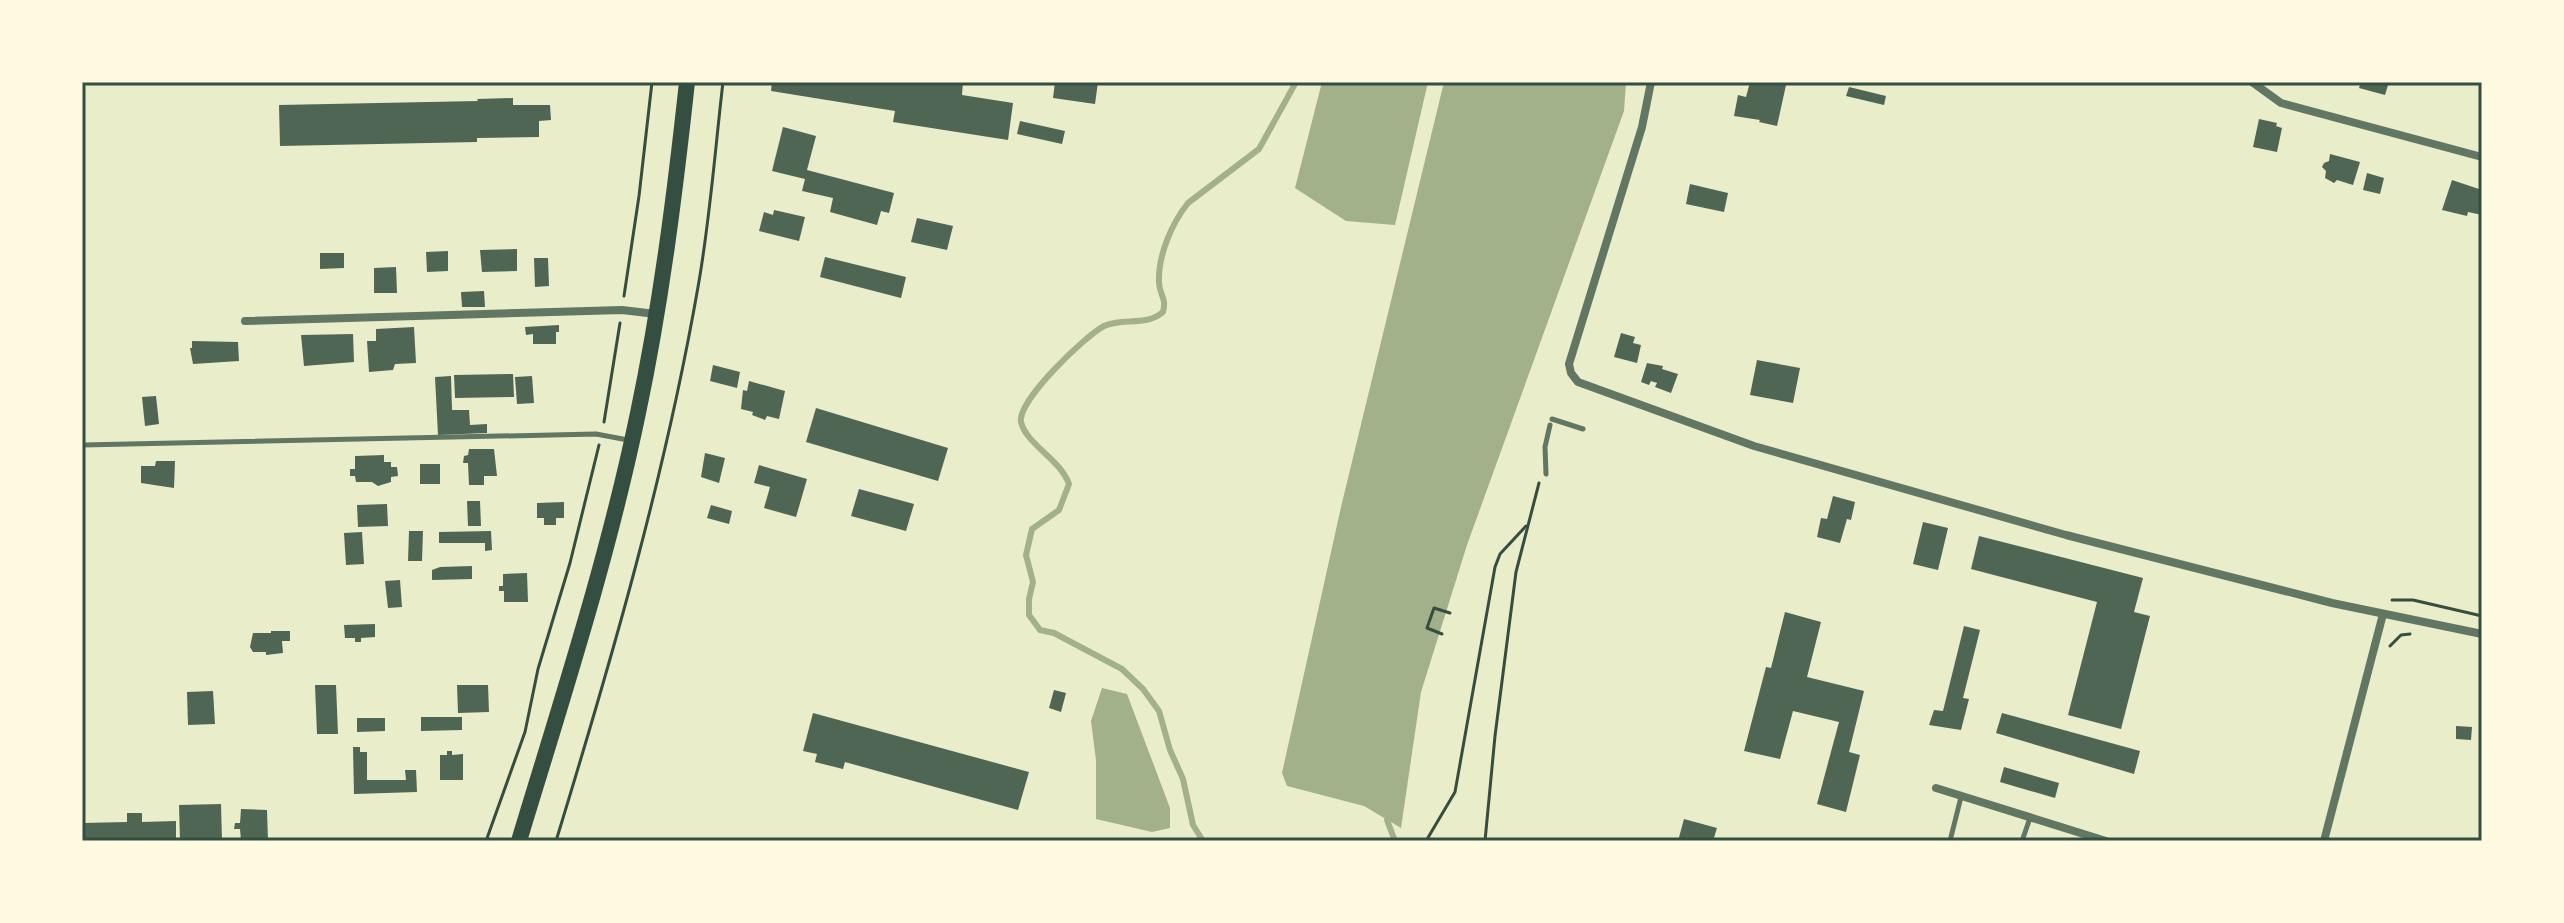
<svg xmlns="http://www.w3.org/2000/svg" width="2564" height="923" viewBox="0 0 2564 923" font-family="Barlow,sans-serif">
  <style>
    .water { fill: #a3b18a }
    .lines { fill: none; stroke-linecap: round; stroke-linejoin: round }
    .stream { stroke: #a3b18a; stroke-width: 6 }
    .building { fill: #4f6655 }
    .path { stroke: #344e41; stroke-width: 3 }
    .service { stroke: #617663; stroke-width: 5 }
    .minor { stroke: #617663; stroke-width: 8 }
    .primary { stroke: #344e41; stroke-width: 16 }
    .neatline { fill: none; stroke: #344e41; stroke-width: 3 }
  </style>
  <rect width="100%" height="100%" fill="#e9edc9"/>
  <g class="water">
    <path d="M1322,82H1428L1395,225L1346,221L1295,188Z"/>
    <path d="M1444,82H1626L1624,111L1467,545L1421,692L1401,828L1364,806L1287,786L1282,773L1341,507Z"/>
    <path d="M1102,688L1127,694L1170,808V828L1152,832L1096,819V760L1091,721Z"/>
  </g>
  <g class="lines">
    <g class="stream">
      <path d="M1387,820L1395,841"/>
      <path d="M1203,841L1193,825L1183,779L1170,750L1159,711L1143,689L1122,669L1054,633L1040,630L1029,615V599L1033,582L1026,555L1032,529L1059,510L1069,484C1060,459 1026,444 1021,422C1017,401 1085,336 1104,326C1123,317 1146,327 1163,312C1167,297 1159,295 1159,282C1158,255 1172,223 1188,203L1259,149L1296,82"/>
    </g>
  </g>
  <g class="building">
    <path d="M772,82H963L962,95L1013,103L1008,140L893,122L895,111L771,91Z"/>
    <path d="M1055,82H1098L1095,104L1053,98Z"/>
    <path d="M1750,82L1786,85L1777,126L1759,122L1760,120L1734,116L1738,95L1746,97Z"/>
    <path d="M2361,82H2389L2385,95L2359,88Z"/>
    <path d="M1849,87L1886,96L1884,105L1846,96Z"/>
    <path d="M513,98V105H550L551,120L539,121V137L477,138V142L280,146L279,105L478,101L477,99Z"/>
    <path d="M2259,119L2277,123L2276,126L2282,128L2277,152L2253,147Z"/>
    <path d="M1020,121L1065,131L1062,144L1017,134Z"/>
    <path d="M783,127L816,136L807,170L894,193L889,213L881,211L877,225L830,212L833,198L802,191L805,179L772,171Z"/>
    <path d="M2330,154L2360,162L2353,185L2337,180L2334,183L2325,178L2326,171L2322,167L2324,163L2329,161Z"/>
    <path d="M2367,173L2384,178L2380,194L2363,190Z"/>
    <path d="M2452,180L2482,190V215L2468,212L2467,216L2442,210Z"/>
    <path d="M1690,184L1728,193L1724,212L1686,204Z"/>
    <path d="M774,210L805,217L799,241L759,231L764,212L773,215Z"/>
    <path d="M917,218L953,226L947,250L911,242Z"/>
    <path d="M517,249V271L482,272L480,250Z"/>
    <path d="M448,251V271L427,272L426,252Z"/>
    <path d="M320,253H344V268L320,269Z"/>
    <path d="M825,257L906,277L901,298L820,277Z"/>
    <path d="M534,258H548L549,286L535,287Z"/>
    <path d="M396,267L397,293H374V268Z"/>
    <path d="M484,291L485,307H462L461,292Z"/>
    <path d="M559,325V332H556V344H533V334L526,335L525,327Z"/>
    <path d="M414,327L416,363L395,364L393,370L369,372L367,341H376V329Z"/>
    <path d="M1621,333L1635,337L1633,343L1641,345L1637,363L1614,357Z"/>
    <path d="M353,334L354,362L304,366L301,335Z"/>
    <path d="M192,341L238,342L239,361L193,364L190,348H192Z"/>
    <path d="M1757,360L1800,368L1793,403L1750,395Z"/>
    <path d="M1647,363L1663,366L1662,369L1678,374L1671,393L1655,387L1657,383L1651,381L1649,385L1641,382Z"/>
    <path d="M713,365L740,372L737,388L710,381Z"/>
    <path d="M513,374L514,397L455,398L454,375Z"/>
    <path d="M451,376L452,410H469L470,425L487,424V433L438,435L435,377Z"/>
    <path d="M532,376L534,403L517,404L515,377Z"/>
    <path d="M749,381L785,391L779,419L767,416L765,420L752,415L753,412L741,409L743,390L747,391Z"/>
    <path d="M156,396L159,424L145,426L142,397Z"/>
    <path d="M816,408L948,448L938,481L806,442Z"/>
    <path d="M469,449H494L497,476H484V485H469L468,463H463L464,456L468,455Z"/>
    <path d="M705,453L725,458L719,483L701,477Z"/>
    <path d="M384,455V462H391V467H397L398,476L391,477V482L378,486L372,482H356L355,476H350V469H355V456Z"/>
    <path d="M156,461H175L174,488L141,483V466H155Z"/>
    <rect x="420" y="464" width="20" height="20"/>
    <path d="M759,465L807,479L796,517L764,508L770,487L754,483Z"/>
    <path d="M859,489L914,504L906,531L851,516Z"/>
    <path d="M1833,496L1855,502L1851,520L1847,519L1840,543L1817,537L1821,518L1827,519Z"/>
    <path d="M467,501H480L481,526H468Z"/>
    <path d="M564,502V518H556V525H544V518H537V503Z"/>
    <path d="M387,504L388,526L358,527L357,505Z"/>
    <path d="M711,505L732,511L729,524L707,518Z"/>
    <path d="M1923,522L1948,528L1938,570L1913,564Z"/>
    <path d="M409,531H423L422,561H408Z"/>
    <path d="M491,531L492,550L485,551V543H439V532Z"/>
    <path d="M362,532L364,564L346,565L344,533Z"/>
    <path d="M1979,536L2143,578L2134,612L2150,616L2121,729L2068,715L2097,602L1971,569Z"/>
    <path d="M472,566V579L432,580V570L440,567Z"/>
    <path d="M527,573L528,602H504V591H499V586H503V574Z"/>
    <path d="M400,580L402,607L388,608L385,581Z"/>
    <path d="M1785,612L1821,622L1807,677L1864,691L1849,752L1860,755L1846,812L1817,804L1839,722L1793,711L1780,759L1744,751L1766,667L1771,668Z"/>
    <path d="M375,624V637L361,638V642H355V638H345L344,625Z"/>
    <path d="M1964,626L1980,630L1963,698L1969,699L1961,730L1929,725L1934,710L1943,711Z"/>
    <path d="M271,631H290V641H282L283,653L266,655V652H253L250,647L253,633H271Z"/>
    <path d="M315,685H336L338,734H317Z"/>
    <path d="M457,685H488L489,712L458,713Z"/>
    <path d="M1054,690L1066,693L1061,712L1049,708Z"/>
    <path d="M213,691L215,724L188,725L187,692Z"/>
    <path d="M813,713L1029,772L1018,810L845,762L843,769L815,762L817,754L803,751Z"/>
    <path d="M2002,713L2140,751L2134,774L1996,733Z"/>
    <path d="M421,717H462V730L421,731Z"/>
    <path d="M357,718H385V731L357,732Z"/>
    <path d="M2456,726L2472,727L2471,740L2456,739Z"/>
    <path d="M353,747H360V752H367V780H406L405,770H416L417,792L354,794Z"/>
    <path d="M447,751H452V755L463,754V780H440V755H447Z"/>
    <path d="M2004,767L2059,783L2055,798L2000,782Z"/>
    <path d="M221,804L222,841H180L179,805Z"/>
    <path d="M241,809L267,810L268,841H241L240,829H234L235,823H240Z"/>
    <path d="M127,813H142V822L176,821V841H82V823L127,822Z"/>
    <path d="M1684,819L1717,828L1713,841H1678Z"/>
  </g>
  <g class="lines">
    <g class="path">
      <path d="M624,296L639,196L652,82"/>
      <path d="M604,422L620,323"/>
      <path d="M2392,600H2413L2482,616"/>
      <path d="M1442,634L1427,628L1434,608L1450,613"/>
      <path d="M2390,646L2401,635L2410,634"/>
      <path d="M486,841L525,732L538,669L570,563L599,445"/>
      <path d="M556,841C612,658 665,476 698,287C710,220 715,150 723,82"/>
      <path d="M1426,841L1455,792L1495,567L1500,554L1526,526"/>
      <path d="M1485,841L1495,736L1516,572L1539,483"/>
    </g>
    <g class="service">
      <path d="M2478,82L2482,83"/>
      <path d="M1552,419L1583,429"/>
      <path d="M82,445L596,434L628,440"/>
      <path d="M1546,474L1545,447L1550,425"/>
      <path d="M1950,841L1961,797"/>
      <path d="M2022,841L2030,818"/>
    </g>
    <g class="minor">
      <path d="M1651,82L1642,127L1569,364L1571,373L1578,382L1754,446L2066,535L2332,603L2482,634"/>
      <path d="M2252,82L2281,103L2482,157"/>
      <path d="M245,321L622,310L656,314"/>
      <path d="M1936,788L2106,841"/>
      <path d="M2324,841L2383,614"/>
    </g>
    <path class="primary" d="M519,841C562,699 608,558 638,413C661,304 675,193 687,82"/>
  </g>
  <rect width="2564" height="923" fill="none" stroke="#fefae0" stroke-width="168"/>
  <rect x="84" y="84" width="2396" height="755" class="neatline"/>
</svg>
